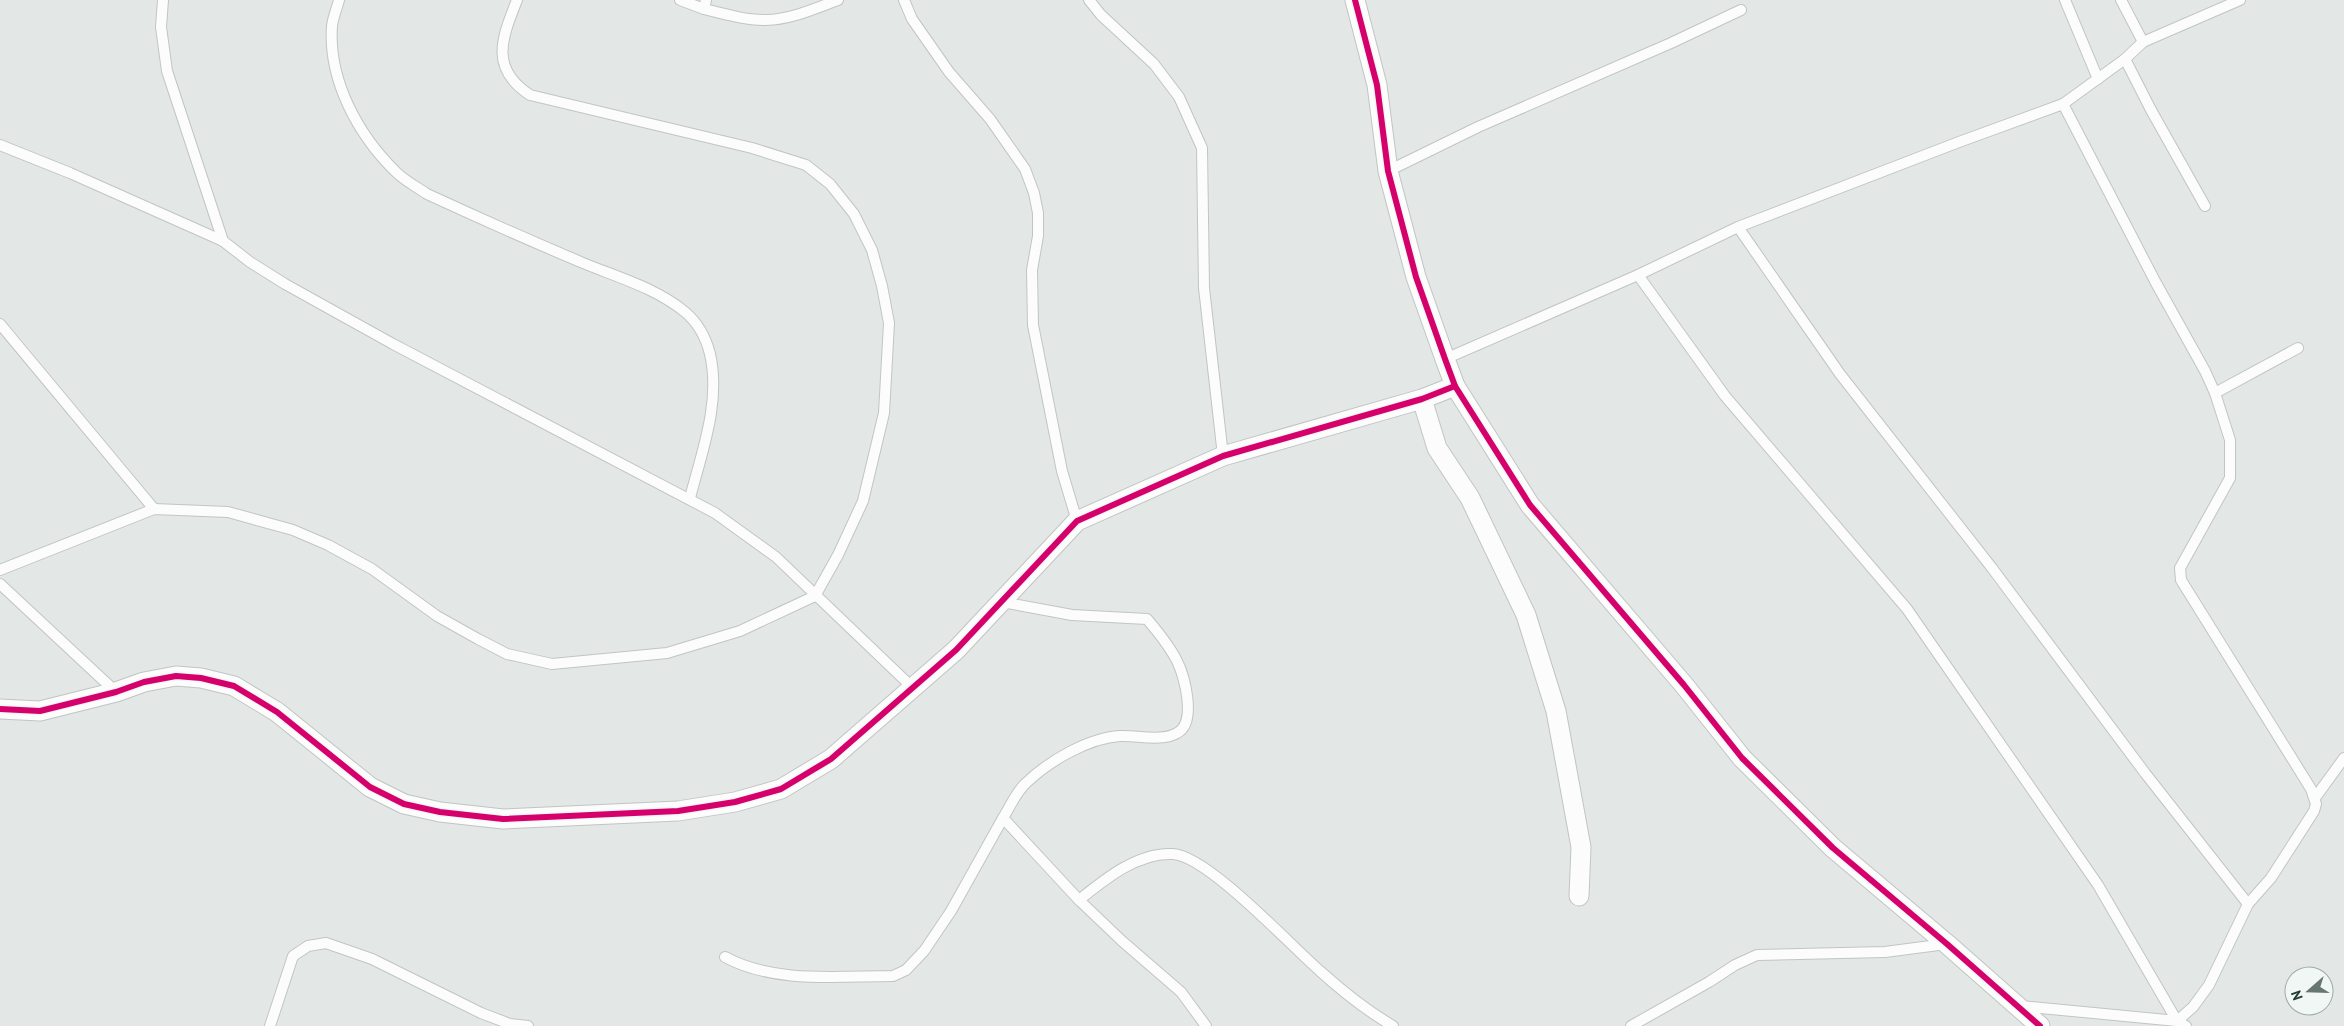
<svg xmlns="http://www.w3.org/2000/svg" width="2344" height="1026" viewBox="0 0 2344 1026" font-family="'PT Sans',sans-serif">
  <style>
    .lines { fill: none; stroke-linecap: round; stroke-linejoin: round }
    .lane-casing { stroke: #c0c5c3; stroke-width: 12 }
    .street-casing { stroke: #c0c5c3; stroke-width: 21 }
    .lane { stroke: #fbfcfb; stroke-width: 10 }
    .street { stroke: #fbfcfb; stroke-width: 19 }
    .cycleway-casing { stroke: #f1f7f4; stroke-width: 9 }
    .cycleway { stroke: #d6006c; stroke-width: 6 }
  </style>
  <rect width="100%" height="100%" fill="#e3e8e6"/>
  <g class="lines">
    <defs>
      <g id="lane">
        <path d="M163,0L161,27L167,71L223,241L250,262L285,284L393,344L715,513L776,557L913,688"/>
        <path d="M339,0C337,8 333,17 332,26C328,80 358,135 396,172C405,181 417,187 427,194C479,218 531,241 583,263C617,277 656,288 685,312C697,322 706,338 710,354C721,402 702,451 690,498"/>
        <path d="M680,0L704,9L706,0"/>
        <path d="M904,0L912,19L949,72L990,119L1025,169L1034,193L1038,213V236L1032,270L1033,325L1062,471L1077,521"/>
        <path d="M1089,0L1101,15L1154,64L1179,97L1202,148L1204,288L1223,456"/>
        <path d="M2065,0L2098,79"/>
        <path d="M2121,0L2143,42"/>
        <path d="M704,9C724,14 745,20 766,20C790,20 816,8 838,0"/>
        <path d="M2125,59L2151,110L2205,206"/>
        <path d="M0,145L70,173L223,241"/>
        <path d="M1388,171L1478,127L1671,43L1741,10"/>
        <path d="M1738,227L1840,374L1992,568L2145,773L2248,904"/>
        <path d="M1638,275L1725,396L1907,609L2098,885L2177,1021L2186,1026"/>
        <path d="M0,324L154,509"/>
        <path d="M1445,359L1638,275L1738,227L1959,142L2063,104L2125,59L2143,42L2240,0"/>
        <path d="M2215,393L2298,348"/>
        <path d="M0,570L154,509L228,512L293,530L328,545L372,569L437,616L478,639L507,654L552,664L667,653L740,631L815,596L838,555L863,501L884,413L889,323L882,286L872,250L854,214L830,184L806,165L752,148L530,95C489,68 502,38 517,0"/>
        <path d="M0,584L116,692"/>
        <path d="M1002,602L1072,615L1147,619C1158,632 1168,644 1176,659C1185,676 1197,723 1177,733C1162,742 1137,735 1120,736C1088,738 1049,761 1026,783C1016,792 1010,807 1003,818L1079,900C1105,879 1138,852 1173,854C1208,856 1291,946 1320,971C1341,990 1369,1012 1393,1026"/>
        <path d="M2315,798L2344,758"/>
        <path d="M1079,900L1122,941L1181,992L1206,1026"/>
        <path d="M725,957C775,984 838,976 893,976L906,970L924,951L951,911L1003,818"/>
        <path d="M2020,1006L2177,1021L2193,1007L2209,985L2248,904L2271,878L2314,811L2316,804L2311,789L2181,580L2180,568L2230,478V440L2215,393L2205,371L2156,283L2063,104"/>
        <path d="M270,1026L293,956L308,946L326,943L372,959L481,1013L510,1024L528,1026"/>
        <path d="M1631,1026L1709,982L1735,965L1757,955L1885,952L1946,944"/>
      </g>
      <g id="street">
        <path d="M1355,0L1377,85L1388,171L1416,277L1445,359L1455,386L1530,505L1684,685L1742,758L1833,848L1947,944L2040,1026"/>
        <path d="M1422,399L1437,448L1470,498L1526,615L1556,711L1581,847L1579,896"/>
        <path d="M0,709L40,711L116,692L144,682L176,676L201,678L234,686L277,712L370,787L404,804L440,812L503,819L678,811L735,802L781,789L831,759L956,650L1077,521L1223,456L1422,399L1455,386"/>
      </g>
    </defs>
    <use href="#lane" class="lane-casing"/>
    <use href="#street" class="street-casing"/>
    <use href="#lane" class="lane"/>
    <use href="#street" class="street"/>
    <defs>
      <g id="cycleway">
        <path d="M1355,0L1377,85L1388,171L1416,277L1445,359L1455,386L1530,505L1684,685L1742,758L1833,848L1947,944L2040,1026"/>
        <path d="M0,709L40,711L116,692L144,682L176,676L201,678L234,686L277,712L370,787L404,804L440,812L503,819L678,811L735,802L781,789L831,759L956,650L1077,521L1223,456L1422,399L1455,386"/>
      </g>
    </defs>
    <use href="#cycleway" class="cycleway-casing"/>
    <use href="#cycleway" class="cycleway"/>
  </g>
  <g transform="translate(2309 991) rotate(250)"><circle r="24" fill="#f1f7f4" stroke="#9eaba7"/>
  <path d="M0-4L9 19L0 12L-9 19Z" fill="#667772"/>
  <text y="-8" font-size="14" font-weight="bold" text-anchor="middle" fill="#223a34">N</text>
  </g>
</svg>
